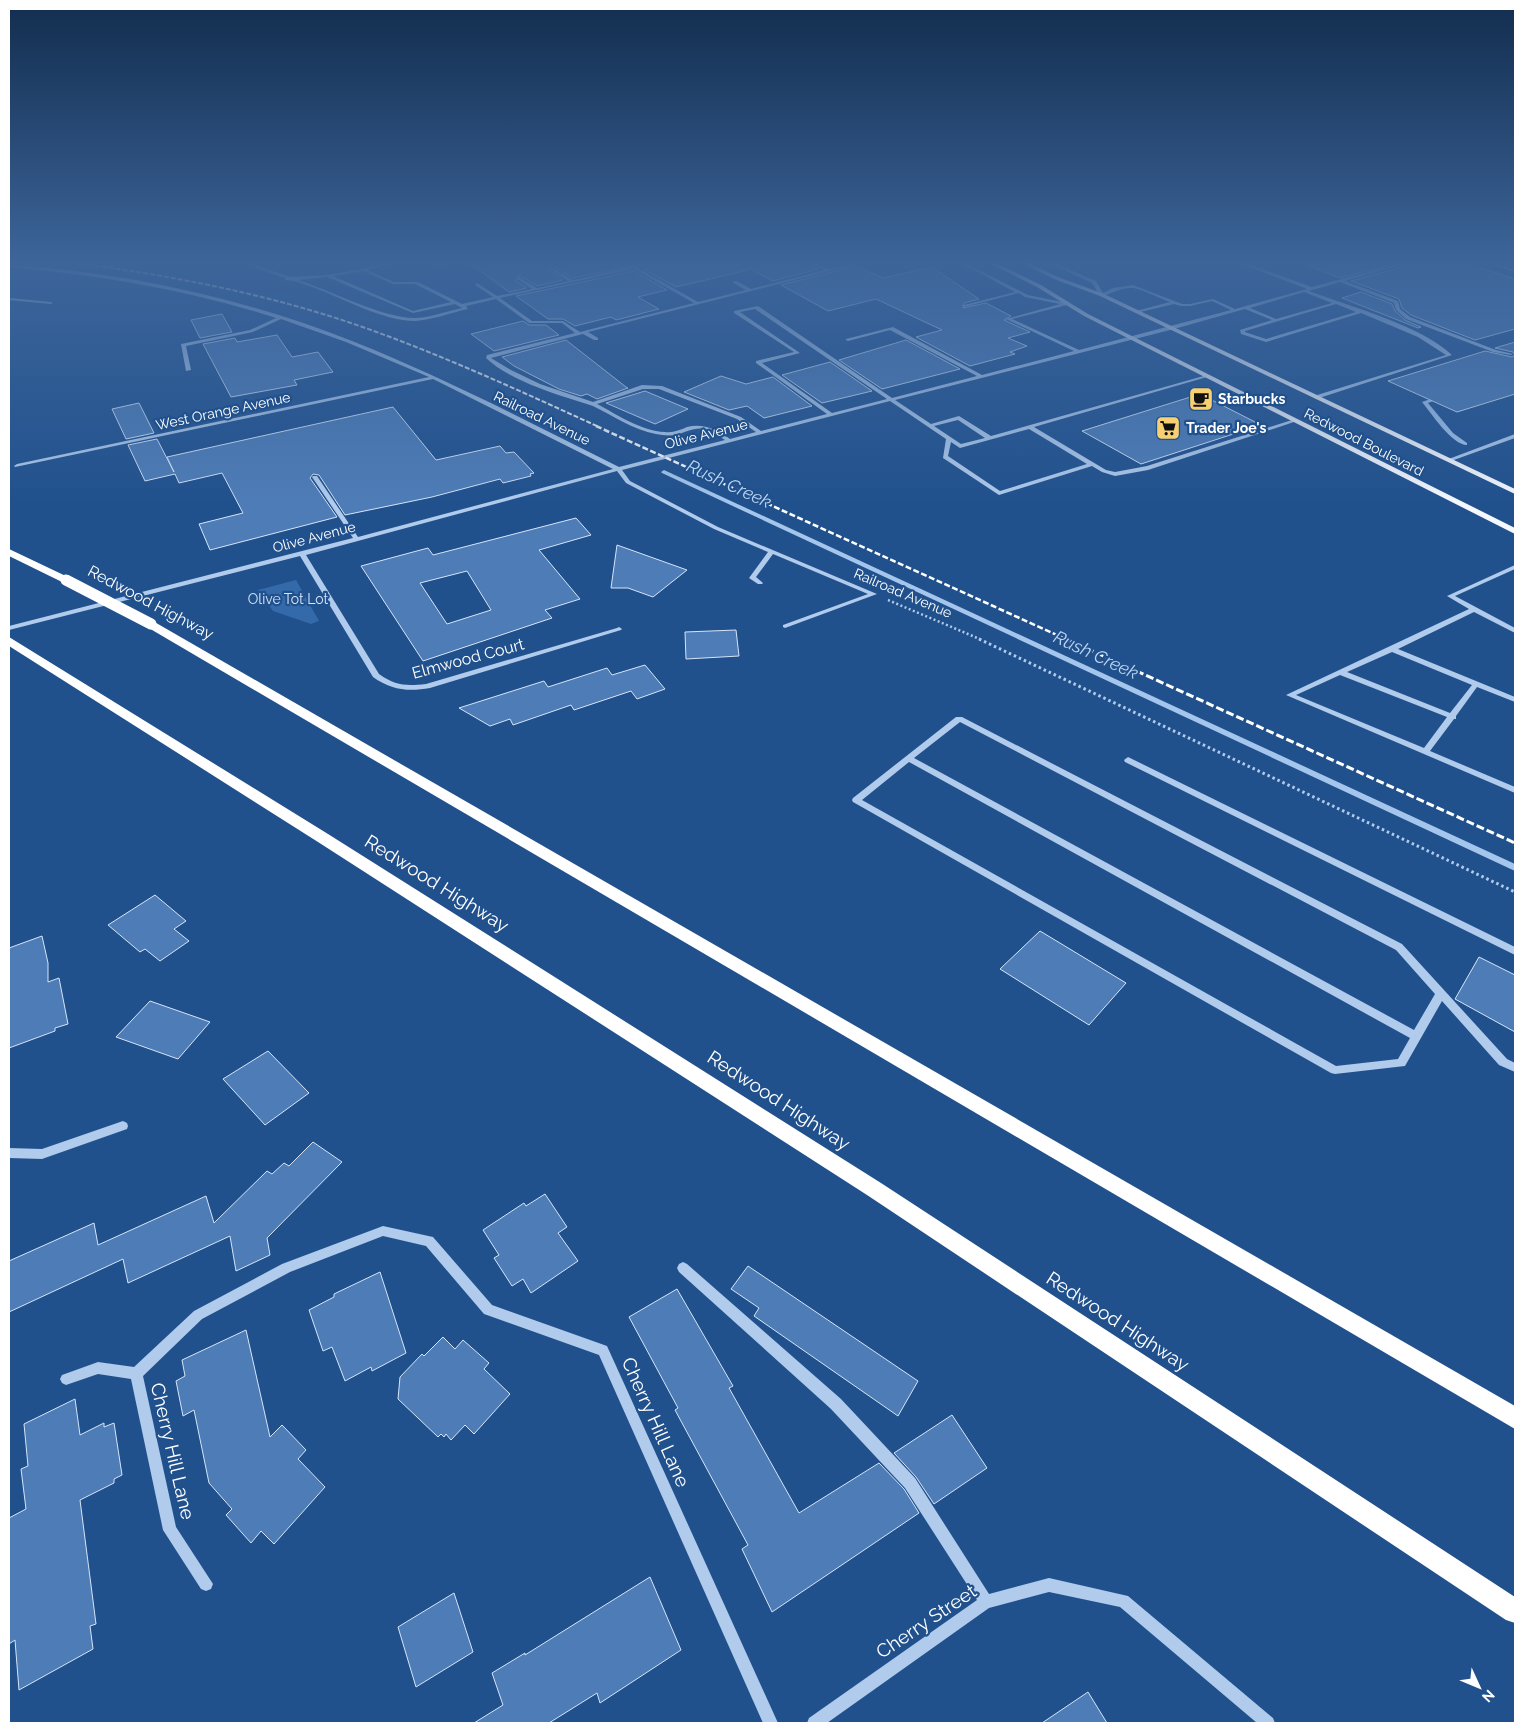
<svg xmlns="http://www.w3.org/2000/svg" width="1524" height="1732" viewBox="0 0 1524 1732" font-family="Raleway,sans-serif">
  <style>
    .green { fill: #356aaa }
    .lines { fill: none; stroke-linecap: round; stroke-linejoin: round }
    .stream { fill: #a4c6ed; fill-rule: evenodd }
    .building { fill: #4e7cb6; stroke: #d5e5f8; fill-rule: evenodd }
    .path-far1 { stroke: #b0cbeb; stroke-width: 2.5; stroke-dasharray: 2 2.5; stroke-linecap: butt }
    .path { stroke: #b0cbeb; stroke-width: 3; stroke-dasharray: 2.5 3; stroke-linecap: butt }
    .minor { fill: #b0cbeb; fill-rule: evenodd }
    .major { fill: #f5f8fe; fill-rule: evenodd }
    .highway { fill: #fff; fill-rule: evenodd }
    .rail-far2 { stroke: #fff; stroke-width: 2; stroke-dasharray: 5 2; stroke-linecap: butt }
    .rail-far1 { stroke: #fff; stroke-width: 2.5; stroke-dasharray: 6 2.5; stroke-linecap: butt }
    .rail { stroke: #fff; stroke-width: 3; stroke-dasharray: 8 3; stroke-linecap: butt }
    .highway-bridge { stroke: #fff; stroke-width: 11 }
    .labels { text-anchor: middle; stroke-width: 4.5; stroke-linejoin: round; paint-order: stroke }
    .far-poi-label { font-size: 14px; font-weight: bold; fill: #fff; stroke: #21518d; text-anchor: start }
    .far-street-label { font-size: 14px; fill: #fff; stroke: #21518d }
    .far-park-label { font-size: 14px; fill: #d5e5f8; stroke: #21518d }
    .street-label { font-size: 16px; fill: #fff; stroke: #21518d }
    .water-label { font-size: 18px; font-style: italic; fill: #bcd5f2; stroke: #21518d }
    .near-street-label { font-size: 19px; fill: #fff; stroke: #21518d }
  </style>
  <rect width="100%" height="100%" fill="#21518d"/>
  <path class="green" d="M296,580L319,621L311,624L273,611L258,590Z"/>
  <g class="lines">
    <g class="stream">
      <path d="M1439,396L1444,397L1428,403L1453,433L1467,443V445C1452,445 1431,413 1422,402Z"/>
      <path d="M664,470L1515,864V871L662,473L661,472Z"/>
    </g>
  </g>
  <g class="building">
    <path d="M468,262H537L563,280L537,286L519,275L516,281L527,288L509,292Z"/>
    <path d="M546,262H651L573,278Z"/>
    <path d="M662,262H805L819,269L773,281L748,268V270L676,287L643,269L659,265Z"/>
    <path d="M1304,262H1400L1340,278L1304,264Z"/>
    <path d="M1412,262H1463L1515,279V329L1475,340L1411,315L1402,308L1399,299L1351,281L1410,265Z"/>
    <path d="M857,266L883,278L932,267L979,299L964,303L963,308L986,303L1011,316L1004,320L1030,332L1008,338L1027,346L1010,352L1015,354L970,366L916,337L942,330L876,299L828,311L781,285Z"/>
    <path d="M634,271L667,290L638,297L659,309L616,320L611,317L575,326L563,319H548L516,296Z"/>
    <path d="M1361,292L1392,304L1395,311L1405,320L1421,327L1418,328L1342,298Z"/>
    <path d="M222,314L232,332L200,338L191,320Z"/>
    <path d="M523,321L529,325H546L559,335L494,351L471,334Z"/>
    <path d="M277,335L292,357L318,352L333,372L294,380L297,385L231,397L203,344L235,338L237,342Z"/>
    <path d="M566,340L626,387L628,388L597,399L587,394L581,396L559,389L514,366L502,357Z"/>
    <path d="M906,340L960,369L882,389L839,360Z"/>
    <path d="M1515,342V394L1457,412L1388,381L1485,351L1512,357L1515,355L1513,352L1495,348Z"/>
    <path d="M830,362L872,391L822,403L782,375Z"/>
    <path d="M721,376L746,384L773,377L812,406L764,418L747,406L729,410L684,392Z"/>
    <path d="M645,391L688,409L655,424L606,403Z"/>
    <path d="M1200,394L1261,425L1141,464L1082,431Z"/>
    <path d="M139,403L154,433L126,439L112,409Z"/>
    <path d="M393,407L436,460L500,446L506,453L514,452L534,473L530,474L531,476L503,483L500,479L432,497L345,515L319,475L313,474L310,478L337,517L210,550L199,524L243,513L222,473L179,483L175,474L145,481L128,445L157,439L174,472L167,457Z"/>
    <path d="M576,518L591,535L539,550L580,599L545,610L552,618L423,661L361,566L428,548L433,555ZM467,571L491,610L447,624L420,583Z"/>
    <path d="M617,545L687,570L653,597L628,588H611Z"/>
    <path d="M736,630L739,656L686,659L685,632Z"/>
    <path d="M645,665L665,689L637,699L631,691L574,710L571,705L513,725L510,719L490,726L459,708L544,681L548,687L607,668L612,675Z"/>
    <path d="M155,895L186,921L174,929L189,941L160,961L145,949L140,952L108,925Z"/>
    <path d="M1040,931L1126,983L1089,1025L1000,969Z"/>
    <path d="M42,936L48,963V982L59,978L68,1024L55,1028V1031L9,1048V948Z"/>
    <path d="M1479,957L1515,975V1032L1455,999Z"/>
    <path d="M150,1001L210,1022L178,1059L116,1037Z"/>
    <path d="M268,1051L309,1093L265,1125L223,1079Z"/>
    <path d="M313,1142L342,1162L267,1238L270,1255L236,1271L230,1236L128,1283L123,1259L9,1312V1261L94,1223L98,1245L206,1196L214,1223L267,1171L272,1174L284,1163L289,1166Z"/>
    <path d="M545,1194L567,1227L558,1233L578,1261L531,1293L523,1279L512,1286L494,1258L499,1255L483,1230L524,1203L526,1206Z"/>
    <path d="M748,1266L918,1381L898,1416L754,1316L759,1308L731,1289Z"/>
    <path d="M380,1272L406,1353L372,1371L371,1367L345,1381L332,1347L323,1351L309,1310L334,1297V1294Z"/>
    <path d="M677,1289L733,1386L729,1388L799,1513L879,1463L904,1489L919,1513L772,1612L742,1549L748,1545L675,1410L678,1408L629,1317Z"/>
    <path d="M246,1330L270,1437L282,1425L306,1450L298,1459L325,1487L274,1544L261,1531L251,1543L226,1515L232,1509L209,1483L194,1410L183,1416L176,1381L185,1376L182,1360Z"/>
    <path d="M443,1337L455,1349L463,1340L489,1363L484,1369L510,1394L474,1434L465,1425L451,1440L446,1434L444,1437L441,1434L438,1437L398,1399L400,1377L422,1354L424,1356Z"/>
    <path d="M75,1399L80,1435L104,1423V1427L114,1423L122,1475L114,1479V1483L80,1500L96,1624L90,1626L93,1649L19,1690L15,1640L9,1644V1518L26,1509L21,1469L28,1466L24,1424Z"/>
    <path d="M952,1415L987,1468L934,1504L916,1477L894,1453Z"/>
    <path d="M650,1577L681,1650L600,1703L597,1693L549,1723H474L503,1705L492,1673L525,1653V1655Z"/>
    <path d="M454,1593L473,1652L416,1687L398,1627Z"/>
    <path d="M1088,1692L1107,1723H1042Z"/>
  </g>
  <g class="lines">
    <g class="path-far1">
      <path d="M888,600L982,640"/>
      <path d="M289,604L310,600"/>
    </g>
    <path class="path" d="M979,639L1515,892"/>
    <g class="minor">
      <path d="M240,262H245L291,277L327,275L363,269L388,262H393L392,263L367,270L394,282H418L462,304L493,297L475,285L477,283L497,296L532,289L517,279L519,277L537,288L568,281L539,262H543L573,280L634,266L660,262L659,263L638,268L698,302L746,290L733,283V281H737L751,289L824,270L807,262H812L829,269L863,262L862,263L588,332L598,338V340H594L583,334L491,358L511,370L540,384L593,402L642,385L662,386L741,417L761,431L827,414L756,363V361L794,352L734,313V311L758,306L892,398L977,376L890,330L848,341L846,340V339L893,327L982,375L1074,351L1006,319L1060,304L1025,297L1019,293L964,307V305L1015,292L959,262H963L1028,295L1067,303V305L1012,319L1079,350L1231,310L1212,301L1190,306H1181L1174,304L1136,313V311L1170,302C1161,299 1140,288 1132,288C1120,287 1111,295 1100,296L1092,283L1049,263L1048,262H1052L1096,281L1103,293L1113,288L1133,285L1182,304H1190L1213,299L1235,309L1307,289L1239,263L1238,262H1243L1312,287L1405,262H1410L1409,263L1345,281L1398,301L1400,309L1410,317L1496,350L1513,354L1511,355L1493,352L1406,319L1396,310L1394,303L1340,282L1309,291C1351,307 1420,325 1452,355L1316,399L1313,397L1314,396L1446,355L1418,337L1361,313L1266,342L1241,334L1240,330L1272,320L1245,309L1174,329L895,400L931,424L959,416L991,436L1207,375V377L1034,427L1106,470L1115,472L1147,466L1292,420L1297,421L1148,470L1115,476L1102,472L1092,466L999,495L943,458L946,439L890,401L622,470L630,481L718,527L877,594L785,628L783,627V625L868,594L773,554L756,577L763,583L762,584H758L749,578L768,552L714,529L626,483L617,471L306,555L379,674C396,686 406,686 426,684L617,628L619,627L622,629L621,630L430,688C408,692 391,690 373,677L300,556L9,630V626L353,538L312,477L313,476H317L358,537L613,469L433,379L15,467L14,466L17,464L429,377L346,342L281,319L253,332L186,346L191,370L186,371L181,344L250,330L276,318C189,290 100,275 9,267V265C125,272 243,298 352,341C443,377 531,423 619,467L725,440C719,436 712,431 705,429C694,427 685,433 675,435C668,436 662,435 656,434C633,430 614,416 593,406C585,403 576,401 568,398C541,389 506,377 486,358L487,355L575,333L562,323H529L496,299L466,306L468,309C450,313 432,320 415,321C384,321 344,299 315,288C306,285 296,280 285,280V278ZM634,269L694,303L580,332L563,321H532L500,298ZM363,271L393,284H415L451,302L413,311L333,276ZM327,277L413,313L455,304L462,308C447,311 432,317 416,318C384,319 330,290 298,280ZM1304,292L1332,303L1276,319L1250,308ZM1336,304L1356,312L1266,339L1245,332V331ZM755,309L887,399L832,413L762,363L800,353L740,312ZM643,389H659L737,419L756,432L730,439C717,430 704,423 687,427C680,430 673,433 665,432C641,431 618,415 597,404ZM958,420L985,438L961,444L934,426ZM1029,429L1087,464L1000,491L948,456L951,442L960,448Z"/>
      <path d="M450,262H456L434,267L432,266Z"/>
      <path d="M1485,262H1490L1515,270V272Z"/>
      <path d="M9,298L51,302L53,303L51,304L9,300Z"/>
      <path d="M1515,434V438L1451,461L1446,460Z"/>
      <path d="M1515,565V569L1455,596L1515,628V633L1474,612L1398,649L1515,697V702L1477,687L1456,716V719H1454L1430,751L1515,787V793L1286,695L1469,609L1447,596ZM1392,652L1472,685L1450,713L1347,672ZM1340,675L1447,717L1424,748L1296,695Z"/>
      <path d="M956,717H962L1402,944L1507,1059L1515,1063V1072L1499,1065L1442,1001L1405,1066L1335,1074L1331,1073L853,802L852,800L853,798ZM960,722L1396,950L1435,994L1414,1030L914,758ZM909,762L1410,1038L1398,1059L1336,1066L862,800Z"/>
      <path d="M1128,757L1515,947V955L1125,762L1124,760Z"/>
      <path d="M123,1121L127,1123L128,1126L127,1129L42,1159L9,1158V1148L42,1149Z"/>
      <path d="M383,1226L433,1237L492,1305L607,1346L778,1723H763L599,1355L484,1314L426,1246L383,1236L290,1272L202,1319L143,1376L176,1527L213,1584L211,1589L206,1591L201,1589L163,1530L131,1379L98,1374L66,1385L62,1383L60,1379L62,1375L98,1362L134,1367L194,1311L282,1264Z"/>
      <path d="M683,1262L687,1264L841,1399L915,1478L989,1594L1049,1578L1128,1596L1273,1718L1275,1723H1257L1120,1607L1049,1592L989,1608L827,1723H807L809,1718L977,1600L905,1488L831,1409L679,1272L677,1268L679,1264Z"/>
    </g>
    <g class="major">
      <path d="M987,262H994L1041,285L1088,314L1515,528V534L1084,316L1037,287Z"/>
      <path d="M1020,262H1027L1058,277L1104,294L1515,489V494L1100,296L1054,279Z"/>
    </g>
    <g class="highway">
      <path d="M9,549L70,578L72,580L70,582H62L9,556Z"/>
      <path d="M151,620L1515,1406V1429L147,627V621Z"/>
      <path d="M9,637L328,834L881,1183L1515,1597V1623L1506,1620L867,1195L318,842L9,646Z"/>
    </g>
    <path class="rail-far2" d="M67,262C163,274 259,292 351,323C436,352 518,390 599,427"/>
    <path class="rail-far1" d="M596,426L1068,640"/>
    <path class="rail" d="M1066,639L1515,843"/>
    <path class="highway-bridge" d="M66,580L151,624"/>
  </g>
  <linearGradient id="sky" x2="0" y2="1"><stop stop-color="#122d4e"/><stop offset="0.52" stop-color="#3d659a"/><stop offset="1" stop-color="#3d659a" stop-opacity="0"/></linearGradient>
  <rect width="1524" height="504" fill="url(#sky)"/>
  <defs>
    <symbol id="cafe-square" viewBox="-11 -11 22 22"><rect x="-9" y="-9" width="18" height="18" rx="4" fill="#f8d071" stroke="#21518d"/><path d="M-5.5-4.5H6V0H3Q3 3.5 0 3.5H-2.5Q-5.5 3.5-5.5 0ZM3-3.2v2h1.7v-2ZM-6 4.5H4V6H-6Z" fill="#111"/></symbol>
    <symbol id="supermarket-square" viewBox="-11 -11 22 22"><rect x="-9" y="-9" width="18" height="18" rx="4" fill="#f8d071" stroke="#21518d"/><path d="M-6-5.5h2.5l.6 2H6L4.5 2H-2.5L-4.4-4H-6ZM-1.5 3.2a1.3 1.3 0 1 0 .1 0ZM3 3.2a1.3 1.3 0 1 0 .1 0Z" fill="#111"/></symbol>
  </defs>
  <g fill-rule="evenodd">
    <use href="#cafe-square" x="1187" y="385" width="28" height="28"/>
    <use href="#supermarket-square" x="1154" y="414" width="28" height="28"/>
  </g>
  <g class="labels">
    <g class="far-poi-label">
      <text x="1218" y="404">Starbucks</text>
      <text x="1186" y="433">Trader Joe's</text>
    </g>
    <g class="far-street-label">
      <text transform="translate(223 411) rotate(-12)" y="5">West Orange Avenue</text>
      <text transform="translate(542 418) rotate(26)" y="5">Railroad Avenue</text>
      <text transform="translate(706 434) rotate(-14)" y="5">Olive Avenue</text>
      <text transform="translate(1364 442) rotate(27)" y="5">Redwood Boulevard</text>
      <text transform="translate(314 537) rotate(-15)" y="5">Olive Avenue</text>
      <text transform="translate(903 593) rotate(23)" y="5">Railroad Avenue</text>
    </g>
    <g class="far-park-label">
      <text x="288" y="604">Olive Tot Lot</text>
    </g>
    <g class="street-label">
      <text transform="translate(151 602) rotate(28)" y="6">Redwood Highway</text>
      <text transform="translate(468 658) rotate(-15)" y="6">Elmwood Court</text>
    </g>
    <g class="water-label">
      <text transform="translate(729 484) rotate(25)" y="6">Rush Creek</text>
      <text transform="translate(1096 655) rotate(25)" y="6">Rush Creek</text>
    </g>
    <g class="near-street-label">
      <text transform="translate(437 883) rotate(32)" y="7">Redwood Highway</text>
      <text transform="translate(779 1100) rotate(33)" y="7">Redwood Highway</text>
      <text transform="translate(1118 1321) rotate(33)" y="7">Redwood Highway</text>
      <text transform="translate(656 1422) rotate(66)" y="7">Cherry Hill Lane</text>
      <text transform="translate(173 1451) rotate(77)" y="7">Cherry Hill Lane</text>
      <text transform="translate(926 1621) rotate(-34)" y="7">Cherry Street</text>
    </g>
  </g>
  <rect width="1524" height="1732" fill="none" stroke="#ffffff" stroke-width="20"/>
  <g transform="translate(1479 1687) rotate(134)" stroke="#21518d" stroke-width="4" paint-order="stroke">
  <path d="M0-4L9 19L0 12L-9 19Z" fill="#ffffff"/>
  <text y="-8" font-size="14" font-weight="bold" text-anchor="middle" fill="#ffffff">N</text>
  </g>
</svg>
